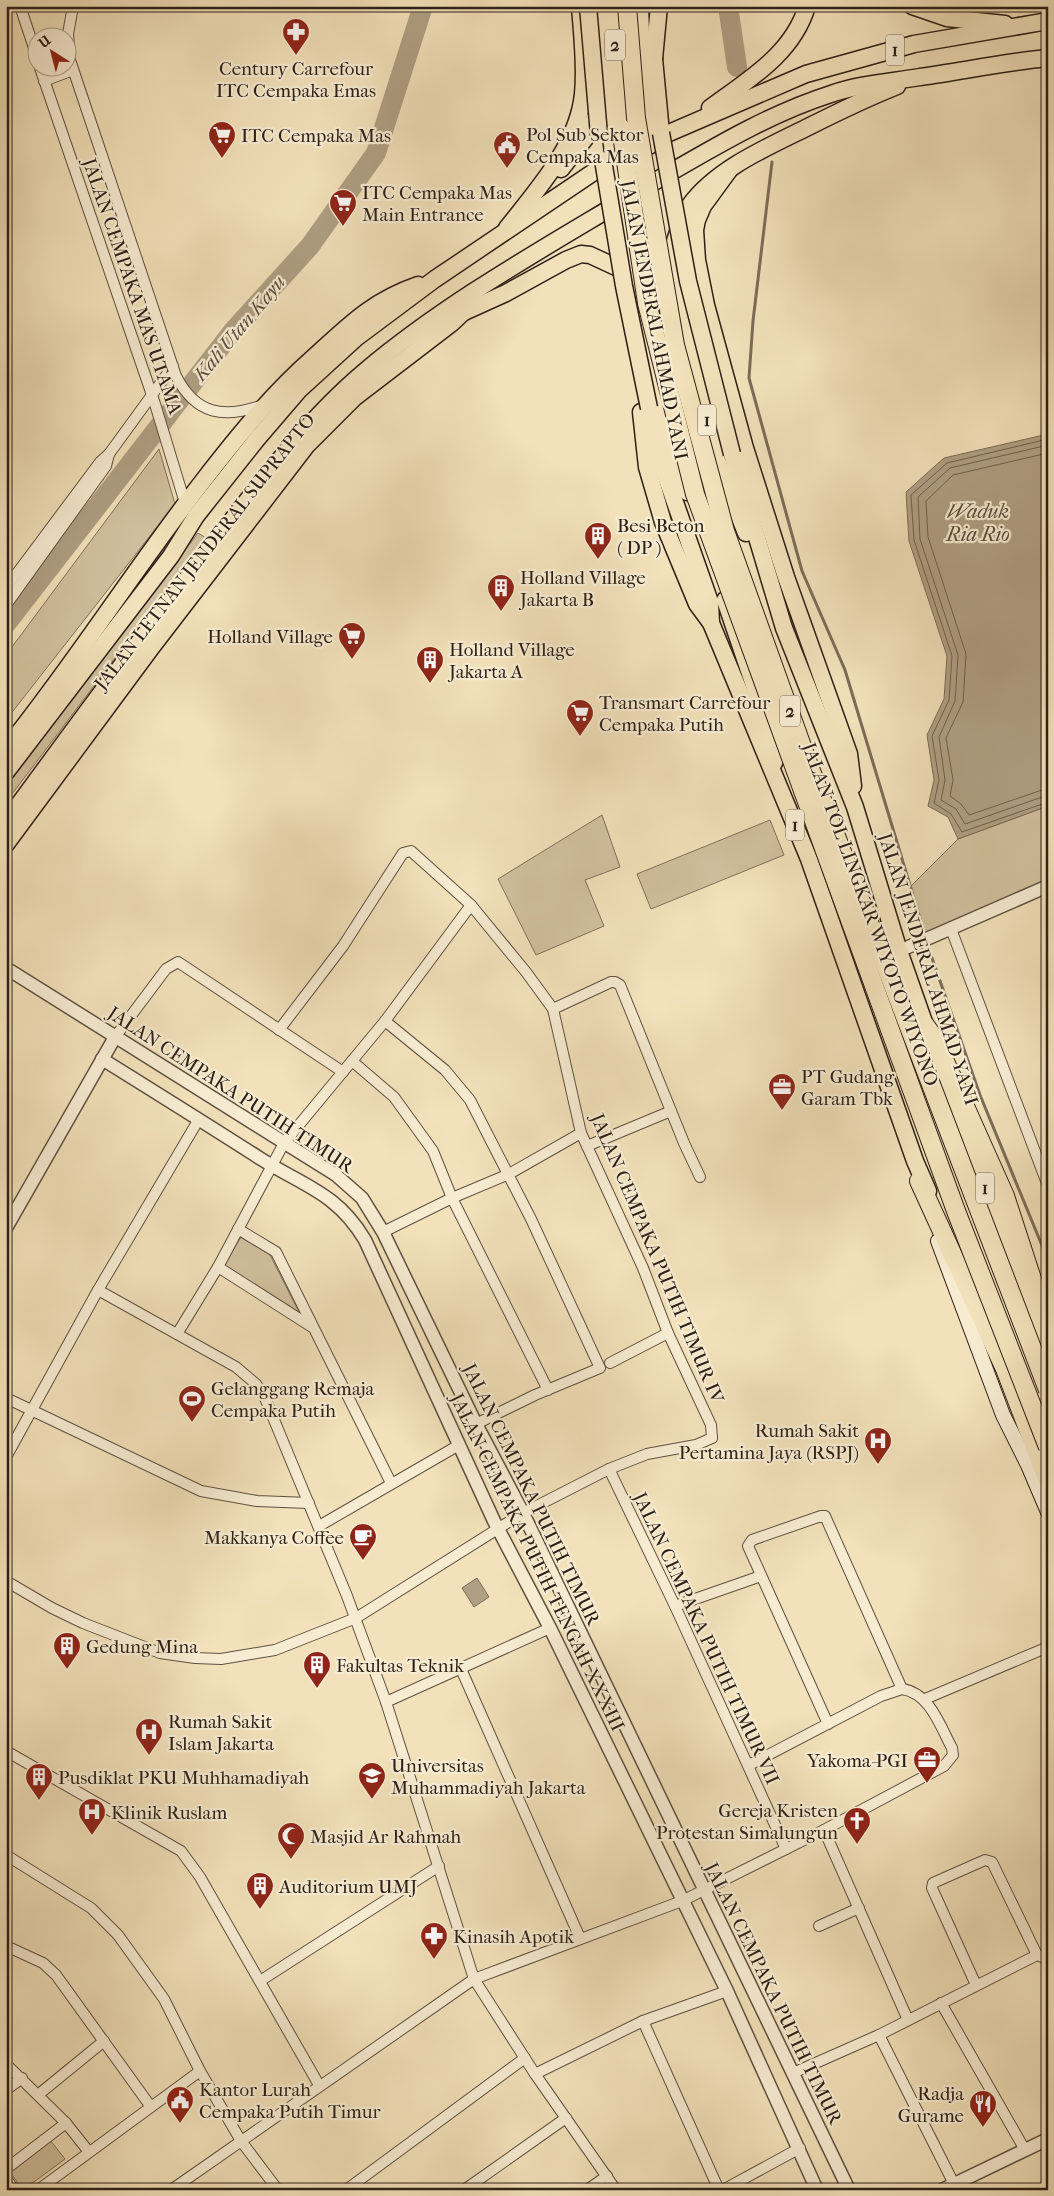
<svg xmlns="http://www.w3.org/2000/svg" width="1054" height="2196" viewBox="0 0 1054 2196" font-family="'IM FELL French Canon',serif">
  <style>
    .green { fill: #d1c09e; stroke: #80705a }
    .water { fill: #af9f83; stroke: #7b6c58 }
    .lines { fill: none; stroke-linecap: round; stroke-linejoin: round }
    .shore { stroke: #6e604d; stroke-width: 1 }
    .stream { stroke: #7b6c58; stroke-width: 3 }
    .river { stroke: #af9f83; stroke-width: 20 }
    .minor-casing { stroke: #5f5040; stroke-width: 12 }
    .tertiary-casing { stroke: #5f5040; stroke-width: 15 }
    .secondary-casing { stroke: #2e2017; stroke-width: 16 }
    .primary-casing { stroke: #2e2017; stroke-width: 19 }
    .trunk-casing { stroke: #2e2017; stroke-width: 19 }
    .motorway-casing { stroke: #2e2017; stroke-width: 20 }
    .minor { stroke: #f7ecd2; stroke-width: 10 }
    .tertiary { stroke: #f7ecd2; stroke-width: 12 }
    .secondary { stroke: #f7ecd2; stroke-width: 14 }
    .primary { stroke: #f2e1ba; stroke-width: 16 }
    .trunk { stroke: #f2e1ba; stroke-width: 16 }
    .motorway { stroke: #f2e1ba; stroke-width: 18 }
    .trunk-bridge-casing { stroke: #2e2017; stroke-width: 19; stroke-linecap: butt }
    .motorway-bridge-casing { stroke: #2e2017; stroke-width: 20; stroke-linecap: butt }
    .trunk-bridge { stroke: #f2e1ba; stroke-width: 16 }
    .motorway-bridge { stroke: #f2e1ba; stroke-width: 18 }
    .labels { text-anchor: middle; stroke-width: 4.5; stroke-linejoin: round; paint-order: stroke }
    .shield { fill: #f7ecd2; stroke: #6a5d4f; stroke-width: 1 }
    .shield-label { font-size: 18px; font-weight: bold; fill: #2e2017 }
    .poi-label { font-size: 19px; fill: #2e2017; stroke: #f7ecd2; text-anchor: start }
    .street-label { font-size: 19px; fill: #2e2017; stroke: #f7ecd2 }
    .water-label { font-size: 20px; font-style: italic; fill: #5b4c3d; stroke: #f7ecd2 }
  </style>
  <rect width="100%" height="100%" fill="#f2e1ba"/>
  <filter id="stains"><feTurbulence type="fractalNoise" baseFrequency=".004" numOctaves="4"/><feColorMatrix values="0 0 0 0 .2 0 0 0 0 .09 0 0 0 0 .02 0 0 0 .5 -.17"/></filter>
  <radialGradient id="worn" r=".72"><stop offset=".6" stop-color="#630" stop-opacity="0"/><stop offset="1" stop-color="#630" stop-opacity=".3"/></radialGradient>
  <g class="green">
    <path d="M159,449L175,504L6,720V655Z"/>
    <path d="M198,533L206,538L6,802V787Z"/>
    <path d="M1048,806V886L926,940L910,887L958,839Z"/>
    <path d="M602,815L620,867L585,880L604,926L536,955L498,879Z"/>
    <path d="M770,820L784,855L651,909L637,874Z"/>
    <path d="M241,1237L269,1253L299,1312L224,1265Z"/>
    <path d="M50,2140L65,2159L23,2190L9,2171Z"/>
  </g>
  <g class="water">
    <path d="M1048,434V806L958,839L948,817L928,806L934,780L927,735L944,699L947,656L909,541L906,492L944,458Z"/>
    <path d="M477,1578L489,1597L474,1607L462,1588Z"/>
  </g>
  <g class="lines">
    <g class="shore">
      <path d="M1048,439L947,463L911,495L914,540L952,656L949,700L932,736L939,780L934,803L951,814L962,832L1048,802"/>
      <path d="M1048,445L950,468L918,497L920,539L958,655L955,701L939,737L945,780L941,800L956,809L965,824L1048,795"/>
      <path d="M1048,453L953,475L926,501L928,537L966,654L963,702L946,738L953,780L950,796L961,804L969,815L1048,788"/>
    </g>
    <g class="stream">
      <path d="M772,162L753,321L749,378L802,571L845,670L925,935"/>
      <path d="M926,941L980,1095L1048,1260"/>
    </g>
    <g class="river">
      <path d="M728,6L737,67"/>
      <path d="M6,624L233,331L310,246L376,153L423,6"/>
    </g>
    <defs>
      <g id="minor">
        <path d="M20,6L38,60"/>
        <path d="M73,6L68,34L70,60L176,376C196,415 224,419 263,405"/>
        <path d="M40,68L155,404L185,503"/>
        <path d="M44,81L73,70"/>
        <path d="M6,588L100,462L109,454L173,366"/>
        <path d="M6,605L106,466L109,454"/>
        <path d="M951,929L1048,1186"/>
        <path d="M553,1009L611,982H615L620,985L684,1143L700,1177"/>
        <path d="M385,1021L445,1070L470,1100L531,1219L600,1368L535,1395L476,1424"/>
        <path d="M115,1037L166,969L178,962L343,1072"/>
        <path d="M352,1061L394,1097L433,1151L452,1198L548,1390"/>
        <path d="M587,1146L671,1111"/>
        <path d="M238,1229L276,1252L391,1483"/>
        <path d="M383,1232L452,1198L509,1174L581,1133"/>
        <path d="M218,1267L312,1327"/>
        <path d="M98,1290L236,1367L256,1384L265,1398L347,1596L386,1702L474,1979L535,2074L616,2190"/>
        <path d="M177,1334L218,1267L284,1143L385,1021L471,905"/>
        <path d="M610,1363L668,1333"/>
        <path d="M6,1398L201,1491L257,1501L309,1503"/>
        <path d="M6,1457L98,1290L199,1119"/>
        <path d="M609,1469L675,1606L786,1849"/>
        <path d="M319,1526L459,1445"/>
        <path d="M6,1581L52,1608L83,1623L160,1653L195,1658L221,1659L275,1650L356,1618L523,1513L609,1469L647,1454L696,1445L712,1438L711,1425L668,1333L643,1268L581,1133L553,1009L526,972L471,905L411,851L403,853L343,946L279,1030"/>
        <path d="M675,1606L761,1576"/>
        <path d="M461,1669L580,1938"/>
        <path d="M925,1699L1048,1647"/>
        <path d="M386,1702L550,1628"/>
        <path d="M828,1724L748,1546L752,1540L821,1516H825L902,1689"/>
        <path d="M6,1751L181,1851L200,1877L319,2085"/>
        <path d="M749,1765L881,1696L902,1689"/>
        <path d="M824,1830L908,2020"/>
        <path d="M6,1855L91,1908L118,1935L164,1999L200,2071L241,2141L278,2190"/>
        <path d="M819,1926L859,1908"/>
        <path d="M6,1946L43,1963L56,1975L151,2107"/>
        <path d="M260,1981L439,1866"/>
        <path d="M976,1985L932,1888L933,1883L985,1860L992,1862L1037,1955"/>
        <path d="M941,2003L1025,2150"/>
        <path d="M643,2021L719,2190"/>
        <path d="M879,2035L957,2190"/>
        <path d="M6,2064L66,2123L89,2152"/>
        <path d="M793,2073L879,2035L1037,1955L1048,1959"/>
        <path d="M535,2074L643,2021L727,1991"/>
        <path d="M6,2090L22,2078"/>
        <path d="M39,2094L104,2041"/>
        <path d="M6,2169L66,2123"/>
        <path d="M6,2178L14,2190"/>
        <path d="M38,2190L200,2071"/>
        <path d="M171,2190L474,1979L682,1901L824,1830L944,1766L953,1755L952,1748C940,1726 930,1693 902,1689"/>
        <path d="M346,2190L525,2058"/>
        <path d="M464,2190L566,2118"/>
        <path d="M587,2190L607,2176"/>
        <path d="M723,2190L800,2148"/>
      </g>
      <g id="tertiary">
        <path d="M899,951L1048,886"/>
        <path d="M6,968L336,1175L362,1198L383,1232L476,1424L523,1513L849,2190"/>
        <path d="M102,1059C155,1092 208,1125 261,1159C304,1186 337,1193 365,1240L494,1521L550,1628L727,1991L817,2190"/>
        <path d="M6,1228L115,1037"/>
        <path d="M942,2190L1048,2139"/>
      </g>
      <path id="secondary" d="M938,1241L1003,1415L1028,1465L1048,1512"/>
      <g id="primary">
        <path d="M6,749C76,662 135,568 203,481C237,437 272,394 314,357C349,325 372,301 418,285"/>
        <path d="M6,772L171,556L196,516L257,439L299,390L356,338L435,279L613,159"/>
        <path d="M6,822C74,729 143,636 213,545C260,484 306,421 364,372C442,306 532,255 619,203"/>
        <path d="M6,844L151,648L307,445L354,398L452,323L474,302"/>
      </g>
      <g id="trunk">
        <path d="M601,6C609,171 633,335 687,492"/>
        <path d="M640,6L644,112L649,146"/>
        <path d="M912,6L947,18L1005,24"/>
        <path d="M653,48L661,133"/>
        <path d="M654,59L659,6"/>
        <path d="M710,108C748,80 793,54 807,6"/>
        <path d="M648,142L806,74L914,44L1048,21"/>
        <path d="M561,169L587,136L599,108"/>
        <path d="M730,169L703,206L697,220L695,230L697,260L706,305L745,448L786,577L849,754L853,786"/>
        <path d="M638,191C700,156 762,116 831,94C860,84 890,82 920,77C963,71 1005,62 1048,58"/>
        <path d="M507,228C537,190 578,145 583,94C586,65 582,35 580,6"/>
        <path d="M669,262C675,243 679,222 690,205C717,168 770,146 810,126C838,112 867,98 897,86"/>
        <path d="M670,267L716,458L746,533"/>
        <path d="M464,312L506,293L566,260L581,254L590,255L631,274"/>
        <path d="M649,408L663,468L710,602L711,623L809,859L915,1161L928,1191"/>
        <path d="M641,412L647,467L663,522L697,604L711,623"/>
        <path d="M732,454L784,628L855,807L899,951L925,1025L928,1042L1048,1350"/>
        <path d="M725,600L777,753L774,763"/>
      </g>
      <g id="motorway">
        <path d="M613,6L621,128"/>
        <path d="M925,1025L935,1039L1005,1196L1048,1328"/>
        <path d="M919,1181L1005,1369L1048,1481"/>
      </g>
    </defs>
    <use href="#minor" class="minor-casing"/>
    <use href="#tertiary" class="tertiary-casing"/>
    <use href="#secondary" class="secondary-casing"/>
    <use href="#primary" class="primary-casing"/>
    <use href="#trunk" class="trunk-casing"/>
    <use href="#motorway" class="motorway-casing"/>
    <use href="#minor" class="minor"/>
    <use href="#tertiary" class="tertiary"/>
    <use href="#secondary" class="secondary"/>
    <use href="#primary" class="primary"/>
    <use href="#trunk" class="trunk"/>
    <use href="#motorway" class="motorway"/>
    <defs>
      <g id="trunk-bridge">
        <path d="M588,6L599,135"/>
        <path d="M661,133L688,281L732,454"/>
        <path d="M603,160L624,286L649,408"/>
      </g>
      <g id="motorway-bridge">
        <path d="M627,6L636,118L675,345L725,531L808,763L1048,1390"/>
        <path d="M621,128L647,303L695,494L956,1211L1048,1447"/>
      </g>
    </defs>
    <use href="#trunk-bridge" class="trunk-bridge-casing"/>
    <use href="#motorway-bridge" class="motorway-bridge-casing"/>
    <use href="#trunk-bridge" class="trunk-bridge"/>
    <use href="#motorway-bridge" class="motorway-bridge"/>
  </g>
  <defs>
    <symbol id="pharmacy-pin" viewBox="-11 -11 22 30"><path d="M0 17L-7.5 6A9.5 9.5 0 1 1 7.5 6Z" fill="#8f2418" stroke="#f7ecd2"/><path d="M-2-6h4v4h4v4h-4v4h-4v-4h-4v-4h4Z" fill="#fff"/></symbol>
    <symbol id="supermarket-pin" viewBox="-11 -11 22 30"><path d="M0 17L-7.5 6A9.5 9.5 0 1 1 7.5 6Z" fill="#8f2418" stroke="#f7ecd2"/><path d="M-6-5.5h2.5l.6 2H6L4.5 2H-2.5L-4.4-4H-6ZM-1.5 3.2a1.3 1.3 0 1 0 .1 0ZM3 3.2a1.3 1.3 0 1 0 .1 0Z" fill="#fff"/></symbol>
    <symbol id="civic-pin" viewBox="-11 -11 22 30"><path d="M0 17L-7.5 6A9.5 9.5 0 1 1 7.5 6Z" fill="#8f2418" stroke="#f7ecd2"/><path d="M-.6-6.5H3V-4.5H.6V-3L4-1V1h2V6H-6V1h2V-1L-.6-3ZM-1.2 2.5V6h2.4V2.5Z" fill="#fff"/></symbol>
    <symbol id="building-pin" viewBox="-11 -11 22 30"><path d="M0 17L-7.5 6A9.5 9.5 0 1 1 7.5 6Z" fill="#8f2418" stroke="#f7ecd2"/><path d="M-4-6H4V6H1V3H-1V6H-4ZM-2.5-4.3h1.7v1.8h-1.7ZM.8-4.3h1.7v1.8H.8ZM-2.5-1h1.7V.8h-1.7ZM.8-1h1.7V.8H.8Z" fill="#fff"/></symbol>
    <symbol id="office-pin" viewBox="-11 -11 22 30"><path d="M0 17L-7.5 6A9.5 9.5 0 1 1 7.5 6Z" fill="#8f2418" stroke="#f7ecd2"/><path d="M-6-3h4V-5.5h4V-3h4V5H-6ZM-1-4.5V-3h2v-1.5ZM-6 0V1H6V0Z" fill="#fff"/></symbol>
    <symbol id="stadium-pin" viewBox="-11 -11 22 30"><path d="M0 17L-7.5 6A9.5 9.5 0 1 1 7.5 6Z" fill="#8f2418" stroke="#f7ecd2"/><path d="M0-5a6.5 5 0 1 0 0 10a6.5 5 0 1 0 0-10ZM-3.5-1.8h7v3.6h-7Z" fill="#fff"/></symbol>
    <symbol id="hospital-pin" viewBox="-11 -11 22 30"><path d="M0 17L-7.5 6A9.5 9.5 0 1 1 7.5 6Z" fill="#8f2418" stroke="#f7ecd2"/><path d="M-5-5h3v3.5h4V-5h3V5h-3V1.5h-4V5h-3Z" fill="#fff"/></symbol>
    <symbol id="cafe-pin" viewBox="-11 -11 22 30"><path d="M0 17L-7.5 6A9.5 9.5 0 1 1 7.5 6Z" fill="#8f2418" stroke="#f7ecd2"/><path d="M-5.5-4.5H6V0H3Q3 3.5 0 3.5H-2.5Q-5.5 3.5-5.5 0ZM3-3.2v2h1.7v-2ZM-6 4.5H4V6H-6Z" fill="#fff"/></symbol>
    <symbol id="university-pin" viewBox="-11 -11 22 30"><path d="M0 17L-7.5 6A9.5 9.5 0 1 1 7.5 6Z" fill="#8f2418" stroke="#f7ecd2"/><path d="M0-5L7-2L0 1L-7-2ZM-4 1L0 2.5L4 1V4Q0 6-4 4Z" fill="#fff"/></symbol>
    <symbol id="church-pin" viewBox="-11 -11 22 30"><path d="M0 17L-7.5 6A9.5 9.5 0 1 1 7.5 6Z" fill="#8f2418" stroke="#f7ecd2"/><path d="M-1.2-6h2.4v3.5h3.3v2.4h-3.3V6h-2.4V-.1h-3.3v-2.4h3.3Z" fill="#fff"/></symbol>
    <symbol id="mosque-pin" viewBox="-11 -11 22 30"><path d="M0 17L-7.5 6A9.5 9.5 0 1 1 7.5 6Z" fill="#8f2418" stroke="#f7ecd2"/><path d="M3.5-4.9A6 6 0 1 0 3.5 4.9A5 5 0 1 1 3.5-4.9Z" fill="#fff"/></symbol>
    <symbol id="restaurant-pin" viewBox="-11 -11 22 30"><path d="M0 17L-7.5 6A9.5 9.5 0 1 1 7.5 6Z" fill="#8f2418" stroke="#f7ecd2"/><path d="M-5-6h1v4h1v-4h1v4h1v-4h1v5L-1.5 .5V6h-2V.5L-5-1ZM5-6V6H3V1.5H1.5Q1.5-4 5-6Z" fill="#fff"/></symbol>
  </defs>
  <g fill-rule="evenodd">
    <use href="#pharmacy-pin" x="280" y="16" width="32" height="43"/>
    <use href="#supermarket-pin" x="206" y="119" width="32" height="43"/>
    <use href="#civic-pin" x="491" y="129" width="32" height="43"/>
    <use href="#supermarket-pin" x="327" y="187" width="32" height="43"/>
    <use href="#building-pin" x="582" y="520" width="32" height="43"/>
    <use href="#building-pin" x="485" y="572" width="32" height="43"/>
    <use href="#supermarket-pin" x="336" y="620" width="32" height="43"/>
    <use href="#building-pin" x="414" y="644" width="32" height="43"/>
    <use href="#supermarket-pin" x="564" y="697" width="32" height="43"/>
    <use href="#office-pin" x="766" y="1071" width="32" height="43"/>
    <use href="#stadium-pin" x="176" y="1383" width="32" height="43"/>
    <use href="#hospital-pin" x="862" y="1425" width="32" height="43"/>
    <use href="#cafe-pin" x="347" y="1521" width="32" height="43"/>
    <use href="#building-pin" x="51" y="1630" width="32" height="43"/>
    <use href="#building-pin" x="301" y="1649" width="32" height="43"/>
    <use href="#hospital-pin" x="133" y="1716" width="32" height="43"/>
    <use href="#office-pin" x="911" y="1744" width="32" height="43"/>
    <use href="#university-pin" x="356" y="1760" width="32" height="43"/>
    <use href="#building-pin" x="23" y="1761" width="32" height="43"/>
    <use href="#hospital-pin" x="76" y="1796" width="32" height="43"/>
    <use href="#church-pin" x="841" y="1805" width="32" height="43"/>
    <use href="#mosque-pin" x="275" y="1820" width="32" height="43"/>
    <use href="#building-pin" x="244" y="1870" width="32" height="43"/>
    <use href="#pharmacy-pin" x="418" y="1920" width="32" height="43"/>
    <use href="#civic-pin" x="164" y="2084" width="32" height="43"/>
    <use href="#restaurant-pin" x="967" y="2088" width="32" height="43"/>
  </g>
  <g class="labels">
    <g class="shield">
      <rect x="605" y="29.5" width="20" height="31" rx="4"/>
      <rect x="886" y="34.5" width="18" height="31" rx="4"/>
      <rect x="698" y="404.5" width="18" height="31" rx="4"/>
      <rect x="780" y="695.5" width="20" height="31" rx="4"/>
      <rect x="786" y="809.5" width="18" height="31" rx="4"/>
      <rect x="976" y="1172.5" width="18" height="31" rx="4"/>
    </g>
    <g class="shield-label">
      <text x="615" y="51">2</text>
      <text x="895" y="56">1</text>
      <text x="707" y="426">1</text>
      <text x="790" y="717">2</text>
      <text x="795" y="831">1</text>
      <text x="985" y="1194">1</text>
    </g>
    <g class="poi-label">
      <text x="296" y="75" text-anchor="middle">Century Carrefour<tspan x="296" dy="22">ITC Cempaka Emas</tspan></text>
      <text x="526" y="141">Pol Sub Sektor<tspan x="526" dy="22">Cempaka Mas</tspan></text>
      <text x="241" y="142">ITC Cempaka Mas</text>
      <text x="362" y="199">ITC Cempaka Mas<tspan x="362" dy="22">Main Entrance</tspan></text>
      <text x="617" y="532">Besi Beton<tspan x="617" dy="22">( DP )</tspan></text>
      <text x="520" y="584">Holland Village<tspan x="520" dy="22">Jakarta B</tspan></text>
      <text x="333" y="643" text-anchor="end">Holland Village</text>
      <text x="449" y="656">Holland Village<tspan x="449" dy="22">Jakarta A</tspan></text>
      <text x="599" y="709">Transmart Carrefour<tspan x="599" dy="22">Cempaka Putih</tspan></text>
      <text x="801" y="1083">PT Gudang<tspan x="801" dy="22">Garam Tbk</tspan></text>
      <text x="211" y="1395">Gelanggang Remaja<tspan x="211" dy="22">Cempaka Putih</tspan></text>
      <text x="859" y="1437" text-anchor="end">Rumah Sakit<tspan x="859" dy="22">Pertamina Jaya (RSPJ)</tspan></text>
      <text x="344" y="1544" text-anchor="end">Makkanya Coffee</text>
      <text x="86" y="1653">Gedung Mina</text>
      <text x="336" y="1672">Fakultas Teknik</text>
      <text x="168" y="1728">Rumah Sakit<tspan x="168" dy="22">Islam Jakarta</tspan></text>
      <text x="908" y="1767" text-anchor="end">Yakoma-PGI</text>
      <text x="391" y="1772">Universitas<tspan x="391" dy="22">Muhammadiyah Jakarta</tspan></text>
      <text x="58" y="1784">Pusdiklat PKU Muhhamadiyah</text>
      <text x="838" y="1817" text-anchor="end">Gereja Kristen<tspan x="838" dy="22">Protestan Simalungun</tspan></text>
      <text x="111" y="1819">Klinik Ruslam</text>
      <text x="310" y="1843">Masjid Ar Rahmah</text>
      <text x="279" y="1893">Auditorium UMJ</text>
      <text x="453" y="1943">Kinasih Apotik</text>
      <text x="199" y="2096">Kantor Lurah<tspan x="199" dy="22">Cempaka Putih Timur</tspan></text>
      <text x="964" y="2100" text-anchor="end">Radja<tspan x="964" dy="22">Gurame</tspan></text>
    </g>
    <g class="street-label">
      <text transform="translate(133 286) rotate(71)" y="7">JALAN CEMPAKA MAS UTAMA</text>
      <text transform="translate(655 320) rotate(79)" y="7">JALAN JENDERAL AHMAD YANI</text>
      <text transform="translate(204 551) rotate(-52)" y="7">JALAN LETNAN JENDERAL SUPRAPTO</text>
      <text transform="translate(871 914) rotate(70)" y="7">JALAN TOL LINGKAR WIYOTO WIYONO</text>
      <text transform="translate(929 969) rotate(72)" y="7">JALAN JENDERAL AHMAD YANI</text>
      <text transform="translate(231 1089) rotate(33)" y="7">JALAN CEMPAKA PUTIH TIMUR</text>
      <text transform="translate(658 1258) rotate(67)" y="7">JALAN CEMPAKA PUTIH TIMUR IV</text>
      <text transform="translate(532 1494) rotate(64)" y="7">JALAN CEMPAKA PUTIH TIMUR</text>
      <text transform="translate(538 1562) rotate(64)" y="7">JALAN CEMPAKA PUTIH TENGAH XXXIII</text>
      <text transform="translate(707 1638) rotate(65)" y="7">JALAN CEMPAKA PUTIH TIMUR VII</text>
      <text transform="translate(774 1993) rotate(64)" y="7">JALAN CEMPAKA PUTIH TIMUR</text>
    </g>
    <g class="water-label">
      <text transform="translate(239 328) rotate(-50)" y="7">Kali Utan Kayu</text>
      <text x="978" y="518">Waduk<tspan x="978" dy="23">Ria Rio</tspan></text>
    </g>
  </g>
  <rect width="1054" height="2196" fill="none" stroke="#f2e1ba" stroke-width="25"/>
  <rect x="8" y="8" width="1039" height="2181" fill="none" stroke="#2e2017" stroke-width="2.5"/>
  <rect x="12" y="12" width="1029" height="2171" fill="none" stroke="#2e2017"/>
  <g transform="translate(52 52) rotate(324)"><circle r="24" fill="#f7ecd2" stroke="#a79a87"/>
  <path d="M0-4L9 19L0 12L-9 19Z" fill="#8f2418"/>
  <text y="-8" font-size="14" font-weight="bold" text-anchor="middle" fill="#2e2017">U</text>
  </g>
  <rect width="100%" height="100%" filter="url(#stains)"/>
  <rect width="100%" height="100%" fill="url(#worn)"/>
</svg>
